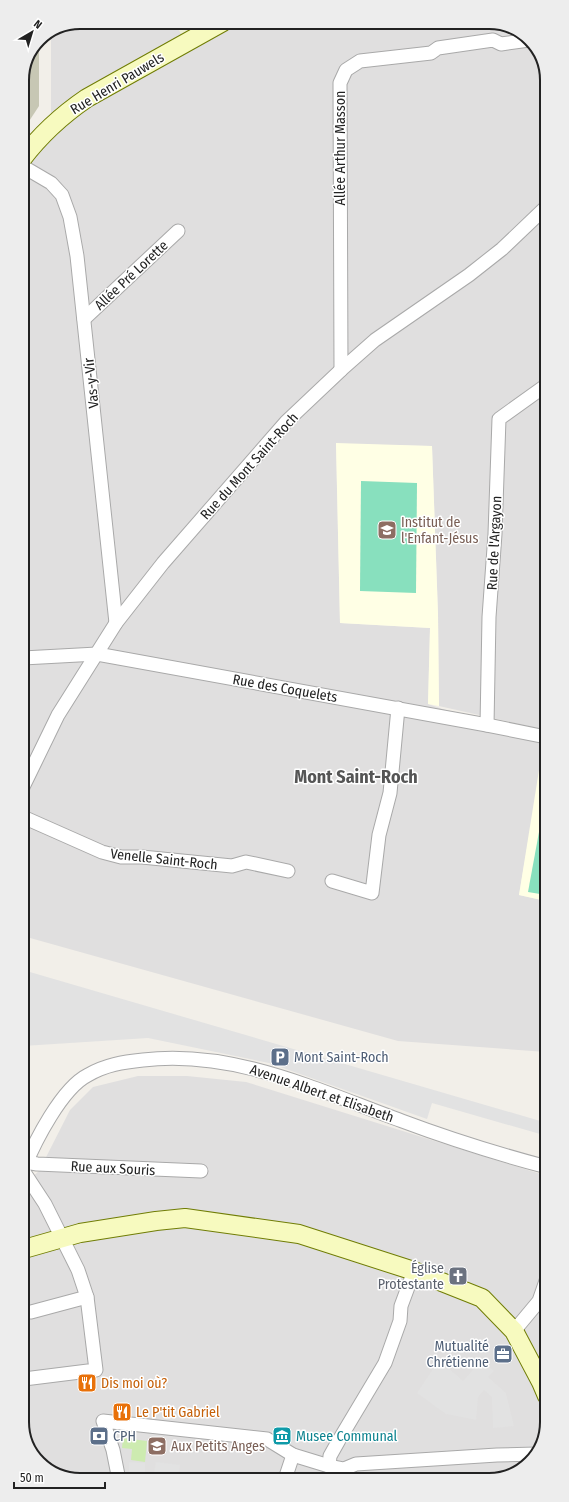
<svg xmlns="http://www.w3.org/2000/svg" width="569" height="1502" viewBox="0 0 569 1502" font-family="'Fira Sans Condensed',sans-serif">
  <style>
    .residential { fill: #e0dfdf }
    .education { fill: #ffffe5 }
    .construction { fill: #c7c7b4 }
    .farmland { fill: #eef0d5 }
    .grass { fill: #cdebb0 }
    .pitch { fill: #88e0be }
    .parking { fill: #e2e2e2 }
    .lines { fill: none; stroke-linecap: round; stroke-linejoin: round }
    .minor-casing { stroke: #a9a9a9; stroke-width: 15 }
    .secondary-casing { stroke: #707d05; stroke-width: 20 }
    .minor { stroke: #fff; stroke-width: 13 }
    .secondary { stroke: #f7fabf; stroke-width: 18 }
    .labels { text-anchor: middle; stroke-width: 3; stroke-linejoin: round; paint-order: stroke }
    .street-label { font-size: 14px; fill: #222; stroke: #fff }
    .education-label { font-size: 14px; fill: #785e54; stroke: #fff; text-anchor: start }
    .service-label { font-size: 14px; fill: #4e5e75; stroke: #fff; text-anchor: start }
    .worship-label { font-size: 14px; fill: #5b616d; stroke: #fff; text-anchor: end }
    .food-label { font-size: 14px; fill: #c56008; stroke: #fff; text-anchor: start }
    .culture-label { font-size: 14px; fill: #0d838f; stroke: #fff; text-anchor: start }
    .district-label { font-size: 18px; font-weight: bold; fill: #555; stroke: #fff }
    .rim { fill: none; stroke: #222; stroke-width: 2 }
  </style>
  <rect width="100%" height="100%" fill="#f2efe9"/>
  <g class="residential">
    <path d="M80,22H175L191,51L243,22H493L527,36L545,65L546,730L439,706L438,614L432,446L336,444L340,623L430,628L428,704L545,744L519,895L546,901V1052L398,1041L23,936L22,159L51,114V34Z"/>
    <path d="M138,1076H187L246,1082L547,1176V1422L535,1457L504,1478L76,1480L42,1466L24,1437V1184L39,1171L70,1110L93,1087Z"/>
  </g>
  <g class="education">
    <path d="M336,443L432,446L438,614L439,706L428,704L430,628L340,623Z"/>
    <path d="M545,744H546V901L519,895L540,764Z"/>
  </g>
  <path class="construction" d="M39,39V106L22,132V77Z"/>
  <path class="farmland" d="M175,22H203L181,34Z"/>
  <path class="grass" d="M123,1438L147,1441L145,1462L131,1460L132,1449L122,1448Z"/>
  <g class="pitch">
    <path d="M361,481L417,483L416,593L360,591Z"/>
    <path d="M539,832L546,833V895L528,892Z"/>
  </g>
  <g class="parking">
    <path d="M23,970L547,1123V1136L432,1103L427,1119L269,1063L148,1038L23,1046Z"/>
    <path d="M439,1360L463,1381L482,1360L494,1371L488,1377L506,1393L514,1426L493,1428L492,1397L484,1390L478,1397L476,1420L446,1414L417,1393Z"/>
    <path d="M129,1462L145,1463V1476H129Z"/>
    <path d="M156,1462L180,1465L178,1477L154,1474Z"/>
  </g>
  <g class="lines">
    <defs>
      <g id="minor">
        <path d="M22,166L51,183L62,195L70,217L77,256L116,623"/>
        <path d="M84,319L178,231"/>
        <path d="M341,370L340,83L346,70L360,61L431,53L438,48L493,40L501,44L529,40"/>
        <path d="M23,658L97,654L487,725L546,737"/>
        <path d="M487,725L489,617L495,534L499,419L545,386"/>
        <path d="M23,787L58,715L116,623L163,563L286,422L341,370L375,340L469,275L502,249L545,208"/>
        <path d="M23,817L102,852L121,857H142L232,866L246,862L288,871"/>
        <path d="M332,881L372,893L379,835L390,793L398,708"/>
        <path d="M26,1162L37,1164L201,1171"/>
        <path d="M24,1168C35,1141 62,1088 88,1075C105,1065 123,1062 143,1060C234,1049 319,1091 402,1121C450,1139 498,1154 547,1167"/>
        <path d="M24,1172L45,1204L78,1270L87,1297L96,1370L24,1379"/>
        <path d="M31,1312L87,1297"/>
        <path d="M514,1331L539,1301L547,1278"/>
        <path d="M329,1466L330,1456L339,1440L385,1363L400,1321L401,1306L414,1271"/>
        <path d="M285,1479L293,1455"/>
        <path d="M119,1480L113,1450L103,1421L267,1439L293,1455L329,1466L344,1469L356,1464L497,1455L536,1454"/>
      </g>
      <g id="secondary">
        <path d="M22,159C41,134 62,115 87,98L223,22"/>
        <path d="M24,1249L80,1233L156,1221L185,1218L299,1234L414,1271L482,1298L514,1331L541,1382L547,1396"/>
      </g>
    </defs>
    <use href="#minor" class="minor-casing"/>
    <use href="#secondary" class="secondary-casing"/>
    <use href="#minor" class="minor"/>
    <use href="#secondary" class="secondary"/>
  </g>
  <defs>
    <symbol id="school-square" viewBox="-11 -11 22 22"><rect x="-9" y="-9" width="18" height="18" rx="4" fill="#8d6e63" stroke="#fff"/><path d="M0-5L7-2L0 1L-7-2ZM-4 1L0 2.5L4 1V4Q0 6-4 4Z" fill="#fff"/></symbol>
    <symbol id="parking-square" viewBox="-11 -11 22 22"><rect x="-9" y="-9" width="18" height="18" rx="4" fill="#5c6f8a" stroke="#fff"/><path d="M-3.5-5.5H1a3.5 3.5 0 0 1 0 7H-1V5.5H-3.5ZM-1-3.4V-.6H.8a1.4 1.4 0 0 0 0-2.8Z" fill="#fff"/></symbol>
    <symbol id="church-square" viewBox="-11 -11 22 22"><rect x="-9" y="-9" width="18" height="18" rx="4" fill="#6b7280" stroke="#fff"/><path d="M-1.2-6h2.4v3.5h3.3v2.4h-3.3V6h-2.4V-.1h-3.3v-2.4h3.3Z" fill="#fff"/></symbol>
    <symbol id="office-square" viewBox="-11 -11 22 22"><rect x="-9" y="-9" width="18" height="18" rx="4" fill="#5c6f8a" stroke="#fff"/><path d="M-6-3h4V-5.5h4V-3h4V5H-6ZM-1-4.5V-3h2v-1.5ZM-6 0V1H6V0Z" fill="#fff"/></symbol>
    <symbol id="restaurant-square" viewBox="-11 -11 22 22"><rect x="-9" y="-9" width="18" height="18" rx="4" fill="#e8710a" stroke="#fff"/><path d="M-5-6h1v4h1v-4h1v4h1v-4h1v5L-1.5 .5V6h-2V.5L-5-1ZM5-6V6H3V1.5H1.5Q1.5-4 5-6Z" fill="#fff"/></symbol>
    <symbol id="bank-square" viewBox="-11 -11 22 22"><rect x="-9" y="-9" width="18" height="18" rx="4" fill="#5c6f8a" stroke="#fff"/><path d="M-6-4H6V4H-6ZM0-2.3a2.3 2.3 0 1 0 0 4.6a2.3 2.3 0 1 0 0-4.6Z" fill="#fff"/></symbol>
    <symbol id="museum-square" viewBox="-11 -11 22 22"><rect x="-9" y="-9" width="18" height="18" rx="4" fill="#0f9aa8" stroke="#fff"/><path d="M0-6L6-3V-2H-6V-3ZM-5-1h2V3h-2ZM-1-1h2V3h-2ZM3-1h2V3H3ZM-6 4H6V6H-6Z" fill="#fff"/></symbol>
  </defs>
  <g fill-rule="evenodd">
    <use href="#school-square" x="376" y="519" width="22" height="22"/>
    <use href="#parking-square" x="269" y="1046" width="22" height="22"/>
    <use href="#church-square" x="447" y="1265" width="22" height="22"/>
    <use href="#office-square" x="492" y="1343" width="22" height="22"/>
    <use href="#restaurant-square" x="76" y="1372" width="22" height="22"/>
    <use href="#restaurant-square" x="111" y="1401" width="22" height="22"/>
    <use href="#bank-square" x="88" y="1425" width="22" height="22"/>
    <use href="#museum-square" x="271" y="1425" width="22" height="22"/>
    <use href="#school-square" x="146" y="1435" width="22" height="22"/>
  </g>
  <g class="labels">
    <g class="street-label">
      <text transform="translate(117 83) rotate(-31)" y="5">Rue Henri Pauwels</text>
      <text transform="translate(340 148) rotate(-90)" y="5">Allée Arthur Masson</text>
      <text transform="translate(131 275) rotate(-43)" y="5">Allée Pré Lorette</text>
      <text transform="translate(91 383) rotate(-96)" y="5">Vas-y-Vir</text>
      <text transform="translate(249 466) rotate(-48)" y="5">Rue du Mont Saint-Roch</text>
      <text transform="translate(494 543) rotate(-87)" y="5">Rue de l'Argayon</text>
      <text transform="translate(285 688) rotate(10)" y="5">Rue des Coquelets</text>
      <text transform="translate(164 859) rotate(6)" y="5">Venelle Saint-Roch</text>
      <text transform="translate(322 1093) rotate(19)" y="5">Avenue Albert et Elisabeth</text>
      <text transform="translate(113 1168) rotate(3)" y="5">Rue aux Souris</text>
    </g>
    <g class="education-label">
      <text x="401" y="527">Institut de<tspan x="401" dy="16">l'Enfant-Jésus</tspan></text>
      <text x="171" y="1451">Aux Petits Anges</text>
    </g>
    <g class="service-label">
      <text x="294" y="1062">Mont Saint-Roch</text>
      <text x="489" y="1351" text-anchor="end">Mutualité<tspan x="489" dy="16">Chrétienne</tspan></text>
      <text x="113" y="1441">CPH</text>
    </g>
    <g class="worship-label">
      <text x="444" y="1273">Église<tspan x="444" dy="16">Protestante</tspan></text>
    </g>
    <g class="food-label">
      <text x="101" y="1388">Dis moi où?</text>
      <text x="136" y="1417">Le P'tit Gabriel</text>
    </g>
    <g class="culture-label">
      <text x="296" y="1441">Musee Communal</text>
    </g>
    <g class="district-label">
      <text x="356" y="783">Mont Saint-Roch</text>
    </g>
  </g>
  <path d="M0 0H569V1502H0ZM80 29H489A51 51 0 0 1 540 80V1422A51 51 0 0 1 489 1473H80A51 51 0 0 1 29 1422V80A51 51 0 0 1 80 29Z" fill="#ededed" fill-rule="evenodd"/>
  <path class="rim" d="M80 29H489A51 51 0 0 1 540 80V1422A51 51 0 0 1 489 1473H80A51 51 0 0 1 29 1422V80A51 51 0 0 1 80 29Z"/>
  <g transform="translate(32 32) rotate(38)" stroke="#ffffff" stroke-width="3" paint-order="stroke">
  <path d="M0-3L7 15L0 10L-7 15Z" fill="#222222"/>
  <text y="-6" font-size="11" font-weight="bold" text-anchor="middle" fill="#222222">N</text>
  </g>
  <path d="M14 1482v6h91v-6" fill="none" stroke="#222222" stroke-width="2"/>
  <text x="20" y="1482" font-size="12" fill="#222222" stroke="#ffffff" stroke-width="3" paint-order="stroke">50 m</text>
</svg>
